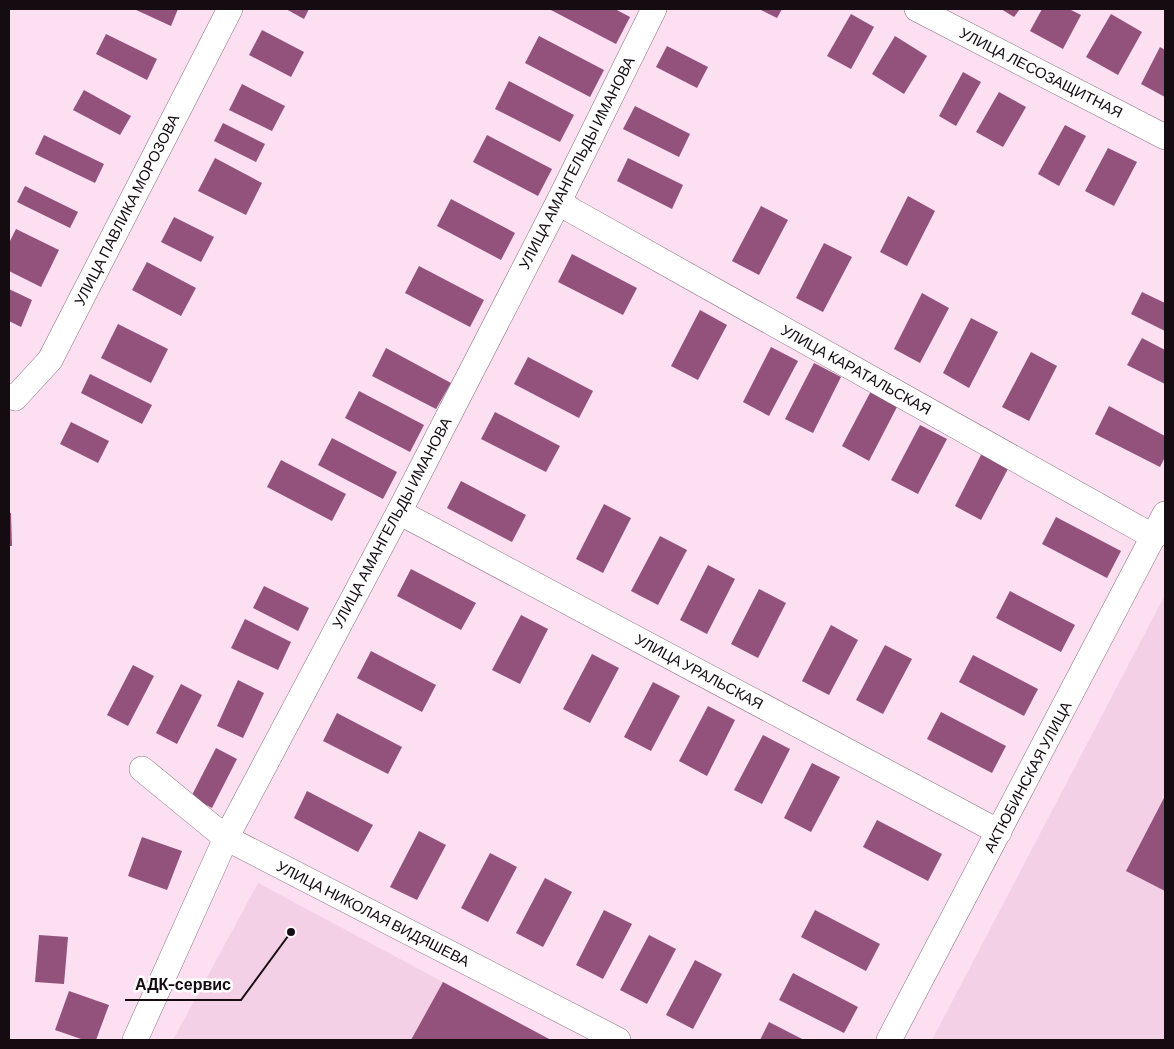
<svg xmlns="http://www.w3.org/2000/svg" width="1174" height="1049" viewBox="0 0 1174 1049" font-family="Barlow,sans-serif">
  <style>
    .built { fill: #f3d0e5 }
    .building { fill: #92527c }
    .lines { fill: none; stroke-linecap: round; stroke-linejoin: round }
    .minor-casing { stroke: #89707f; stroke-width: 26 }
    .minor { stroke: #fff; stroke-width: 25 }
    .labels { text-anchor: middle; stroke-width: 5; stroke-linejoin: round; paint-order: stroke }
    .street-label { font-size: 15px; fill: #150c12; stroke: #fff }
    .leader { fill: none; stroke: #150c12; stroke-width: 2 }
    .callout-dot { fill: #150c12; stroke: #fff; stroke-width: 2 }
    .callout-label { font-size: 16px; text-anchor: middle; font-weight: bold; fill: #150c12; stroke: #fff; stroke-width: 5; stroke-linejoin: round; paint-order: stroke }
  </style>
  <rect width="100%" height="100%" fill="#fcdff0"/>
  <g class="built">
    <path d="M1165,595V1040H932Z"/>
    <path d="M258,883L443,982L551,1040H173Z"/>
  </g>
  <g class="building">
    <path d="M134,9H178L171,26Z"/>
    <path d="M286,9H309L304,19Z"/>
    <path d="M549,9H615L630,17L616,44Z"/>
    <path d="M759,9H782L777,18Z"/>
    <path d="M1001,9H1020L1014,17Z"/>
    <path d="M1042,9H1069L1081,15L1063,49L1030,31Z"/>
    <path d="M851,14L874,27L851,69L827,56Z"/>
    <path d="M1111,14L1142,32L1118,75L1086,57Z"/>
    <path d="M262,30L304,52L291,77L249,55Z"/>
    <path d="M106,34L157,59L147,80L96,54Z"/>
    <path d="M539,36L604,70L590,97L525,63Z"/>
    <path d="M895,36L927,56L904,94L872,74Z"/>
    <path d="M667,46L708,67L697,88L656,67Z"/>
    <path d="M1160,47L1165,50V97L1141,84Z"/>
    <path d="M963,72L981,82L956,126L939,116Z"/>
    <path d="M509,81L574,115L560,142L495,109Z"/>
    <path d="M242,84L285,106L272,131L229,110Z"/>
    <path d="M84,90L131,116L120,135L73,110Z"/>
    <path d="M999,92L1026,107L1003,147L976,132Z"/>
    <path d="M635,106L690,134L679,157L623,129Z"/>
    <path d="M223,123L265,144L256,162L214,141Z"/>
    <path d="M1065,125L1086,136L1059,186L1038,174Z"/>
    <path d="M44,135L104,164L95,183L35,154Z"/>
    <path d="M487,135L552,169L538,196L473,162Z"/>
    <path d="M1108,148L1137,162L1114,206L1085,191Z"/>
    <path d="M215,158L262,183L246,215L198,191Z"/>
    <path d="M628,158L683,185L672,209L617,181Z"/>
    <path d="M25,186L78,212L70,228L17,202Z"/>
    <path d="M908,196L935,211L907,266L880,252Z"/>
    <path d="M451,199L515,233L501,260L437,226Z"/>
    <path d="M761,206L788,220L759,275L732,261Z"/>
    <path d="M174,217L214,237L201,262L161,242Z"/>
    <path d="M16,229L59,250L41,287L9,271V243Z"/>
    <path d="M824,243L852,257L823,312L796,298Z"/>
    <path d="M572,254L637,288L623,315L558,282Z"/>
    <path d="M147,262L196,288L181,316L132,290Z"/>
    <path d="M419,266L484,300L470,327L405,293Z"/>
    <path d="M9,289L32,300L21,327L9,321Z"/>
    <path d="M1142,292L1165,303V331L1131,314Z"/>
    <path d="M922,293L949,308L920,363L894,349Z"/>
    <path d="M700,310L727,325L698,380L671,366Z"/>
    <path d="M971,318L998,332L969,388L943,373Z"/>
    <path d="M118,324L168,349L151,383L101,358Z"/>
    <path d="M1142,338L1165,350V384L1127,365Z"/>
    <path d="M771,347L798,361L769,416L743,402Z"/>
    <path d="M386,348L451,383L436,409L372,376Z"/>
    <path d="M1031,352L1057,366L1029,421L1002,407Z"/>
    <path d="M528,357L593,391L579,418L514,384Z"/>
    <path d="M814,363L841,377L813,433L785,419Z"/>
    <path d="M90,374L152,405L142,424L81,393Z"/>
    <path d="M359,391L424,425L410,452L345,418Z"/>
    <path d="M871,391L898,405L869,461L842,446Z"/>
    <path d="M1109,406L1165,436V457L1160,467L1095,434Z"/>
    <path d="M495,412L560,446L546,472L481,439Z"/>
    <path d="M71,422L109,441L98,463L60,444Z"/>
    <path d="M920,425L947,439L918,494L891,480Z"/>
    <path d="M332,438L397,472L383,499L318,465Z"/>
    <path d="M983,451L1010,465L981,520L955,506Z"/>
    <path d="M281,460L346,494L332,521L267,487Z"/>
    <path d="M461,481L526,515L512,542L447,508Z"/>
    <path d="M604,504L631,518L603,573L576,559Z"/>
    <path d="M9,513H11L12,546H9Z"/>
    <path d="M1056,517L1121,551L1107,578L1042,544Z"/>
    <path d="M660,536L687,550L658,605L631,591Z"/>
    <path d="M708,565L735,579L707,634L680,620Z"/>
    <path d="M411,569L476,603L461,630L397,596Z"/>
    <path d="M264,586L309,608L298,631L253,608Z"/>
    <path d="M759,589L786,603L758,658L731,644Z"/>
    <path d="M1010,591L1075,625L1061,652L996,618Z"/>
    <path d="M521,615L548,629L520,684L492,670Z"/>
    <path d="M245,619L291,642L278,670L231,648Z"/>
    <path d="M831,625L858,640L829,695L802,681Z"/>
    <path d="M885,645L912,659L883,714L856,700Z"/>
    <path d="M371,651L436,685L422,712L357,678Z"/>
    <path d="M592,654L619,668L590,723L563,709Z"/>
    <path d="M973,655L1038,689L1024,716L959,682Z"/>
    <path d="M133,665L154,676L128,726L107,715Z"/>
    <path d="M238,680L264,693L243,738L217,726Z"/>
    <path d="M653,682L680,696L651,751L624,737Z"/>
    <path d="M181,684L202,695L177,744L156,733Z"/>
    <path d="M708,706L735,720L707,776L679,761Z"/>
    <path d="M941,712L1006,746L992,773L927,739Z"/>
    <path d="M337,713L402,747L388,774L323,741Z"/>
    <path d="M763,735L790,749L762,804L734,790Z"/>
    <path d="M216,748L237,759L212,808L191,797Z"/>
    <path d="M812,763L840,777L811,832L784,818Z"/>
    <path d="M307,791L373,825L358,852L294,818Z"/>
    <path d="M1165,796V891L1126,871Z"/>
    <path d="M877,820L942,854L928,881L863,847Z"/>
    <path d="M419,831L446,845L417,900L390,887Z"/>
    <path d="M142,837L182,851L167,890L128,876Z"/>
    <path d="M490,853L517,867L488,922L461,908Z"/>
    <path d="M545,878L572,892L543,947L516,933Z"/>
    <path d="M604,910L632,924L603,979L576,965Z"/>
    <path d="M815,910L880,944L866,971L801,937Z"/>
    <path d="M39,935L68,937L64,984L35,982Z"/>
    <path d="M649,935L676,949L647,1004L620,990Z"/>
    <path d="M695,960L722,974L693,1029L666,1015Z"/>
    <path d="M793,973L858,1007L844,1033L779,1000Z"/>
    <path d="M443,982L551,1040H411Z"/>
    <path d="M69,991L109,1005L96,1040H84L55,1030Z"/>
    <path d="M769,1022L804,1040H760Z"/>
  </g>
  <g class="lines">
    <defs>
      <g id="minor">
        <path d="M917,9L1165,137"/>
        <path d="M559,201L571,210L1154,537"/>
        <path d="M9,396L15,398L50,360L230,9"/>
        <path d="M399,512L999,832"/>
        <path d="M142,769L226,838L618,1040"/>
        <path d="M135,1040L226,838L399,512L559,201L654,9"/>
        <path d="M889,1040L1165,514"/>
      </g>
    </defs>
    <use href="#minor" class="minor-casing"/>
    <use href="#minor" class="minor"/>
  </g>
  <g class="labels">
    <g class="street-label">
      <text transform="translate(1041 73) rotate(27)" y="5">УЛИЦА ЛЕСОЗАЩИТНАЯ</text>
      <text transform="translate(577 163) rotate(-63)" y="5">УЛИЦА АМАНГЕЛЬДЫ ИМАНОВА</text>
      <text transform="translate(127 210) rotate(-63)" y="5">УЛИЦА ПАВЛИКА МОРОЗОВА</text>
      <text transform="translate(856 370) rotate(29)" y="5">УЛИЦА КАРАТАЛЬСКАЯ</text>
      <text transform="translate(392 523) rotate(-62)" y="5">УЛИЦА АМАНГЕЛЬДЫ ИМАНОВА</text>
      <text transform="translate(699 672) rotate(28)" y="5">УЛИЦА УРАЛЬСКАЯ</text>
      <text transform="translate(1028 777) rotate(-62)" y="5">АКТЮБИНСКАЯ УЛИЦА</text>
      <text transform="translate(373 914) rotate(27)" y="5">УЛИЦА НИКОЛАЯ ВИДЯШЕВА</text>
    </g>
  </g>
  <path class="leader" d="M291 932L241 1000H125"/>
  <circle class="callout-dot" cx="291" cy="932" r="5"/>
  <g class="callout-label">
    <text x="183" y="990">АДК-сервис</text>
  </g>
  <rect width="1174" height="1049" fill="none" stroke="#150c12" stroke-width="20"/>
</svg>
